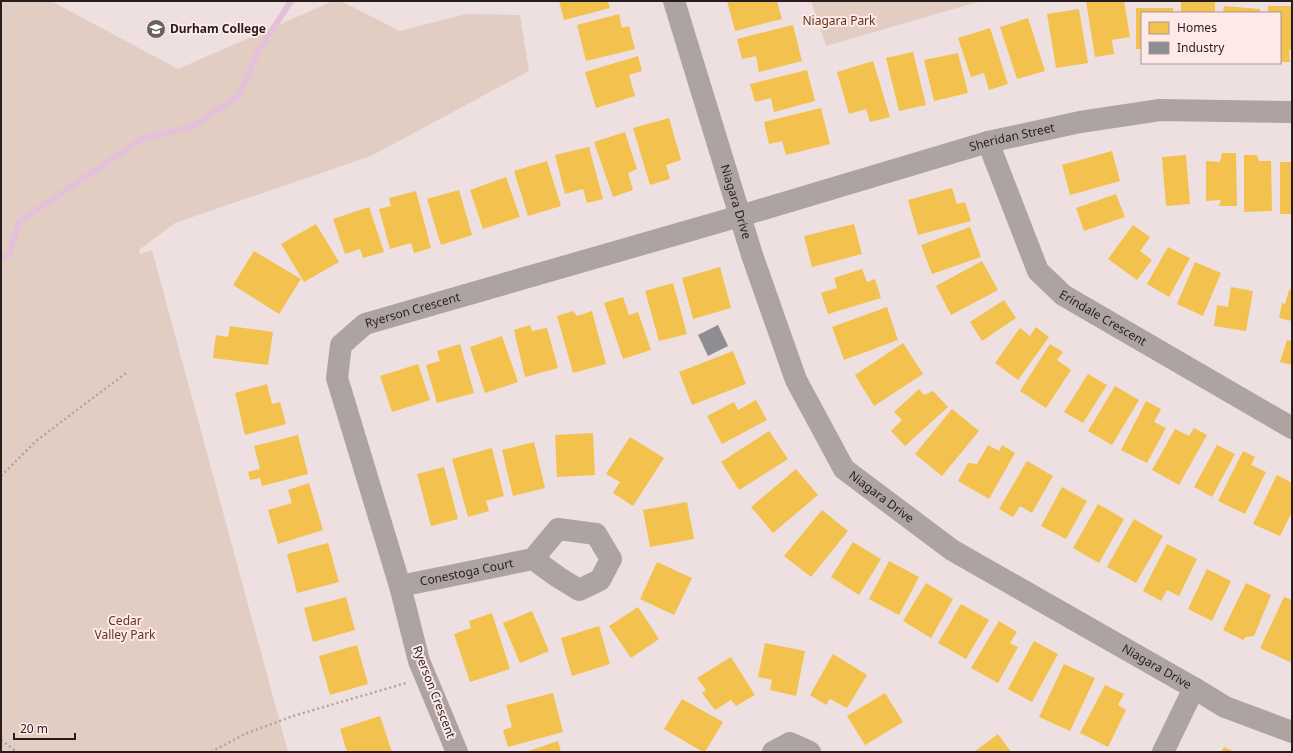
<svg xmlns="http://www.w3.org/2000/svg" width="1293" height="753" viewBox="0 0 1293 753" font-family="'Noto Sans',sans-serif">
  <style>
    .green { fill: #e2cdc3 }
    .homes { fill: #f2c14e }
    .industry { fill: #8d8d92 }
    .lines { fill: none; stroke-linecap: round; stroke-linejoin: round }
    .stream { stroke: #e4c1d9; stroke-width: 6 }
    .path { stroke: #aea4a4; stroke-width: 2.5; stroke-dasharray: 2 3; stroke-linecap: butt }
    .minor { stroke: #ada4a2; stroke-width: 22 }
    .labels { text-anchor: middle; stroke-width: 4; stroke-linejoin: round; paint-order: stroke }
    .park-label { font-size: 12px; fill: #613812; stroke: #fee9e9 }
    .poi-label { font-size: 12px; font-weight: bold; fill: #261d1d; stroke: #fee9e9; text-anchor: start }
    .street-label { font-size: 12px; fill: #261d1d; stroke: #fee9e9 }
  </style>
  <rect width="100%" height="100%" fill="#eee0e1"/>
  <g class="green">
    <path d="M1,1H51L178,69L333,1H341L400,31L466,14L520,15L529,71L371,156L175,223L139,250L140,254L152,250L288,752H1Z"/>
    <path d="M811,1H981L826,46Z"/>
  </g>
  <g class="homes">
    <path d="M559,1H608L610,8L564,20Z"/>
    <path d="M727,1H777L782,19L735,31Z"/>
    <path d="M1086,1H1124L1130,37L1112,40L1114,54L1095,57Z"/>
    <rect x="1181" y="1" width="34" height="12"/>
    <path d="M1224,6L1260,9V13H1223Z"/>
    <path d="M1268,6H1292V50H1289L1290,62H1280V13H1268Z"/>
    <path d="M1136,8H1173V13H1142V49H1136Z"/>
    <path d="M1079,9L1088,63L1056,68L1047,14Z"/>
    <path d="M619,14L622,28L629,26L635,49L586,61L577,25Z"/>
    <path d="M1028,18L1045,71L1017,79L1000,27Z"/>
    <path d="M793,25L802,61L759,72L756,56L742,59L737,39Z"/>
    <path d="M990,28L1008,84L989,90L984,73L971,77L958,38Z"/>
    <path d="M913,52L926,105L899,111L886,58Z"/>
    <path d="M958,53L968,93L934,101L924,60Z"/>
    <path d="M638,56L642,71L629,75L635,96L596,108L585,72Z"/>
    <path d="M873,61L890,117L870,122L866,109L849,114L837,72Z"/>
    <path d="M807,70L815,101L774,112L771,98L755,102L750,84Z"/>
    <path d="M821,108L830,144L786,155L782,141L769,144L764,122Z"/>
    <path d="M669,118L681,160L666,165L670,179L650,185L633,128Z"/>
    <path d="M625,132L637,169L628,173L633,190L613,197L594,142Z"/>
    <path d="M589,147L603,199L587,203L583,189L565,194L555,155Z"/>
    <path d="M1112,151L1120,181L1070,195L1062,165Z"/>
    <path d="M1222,153H1236L1237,206H1219L1221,200L1206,201V161L1220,162Z"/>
    <path d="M1186,155L1190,204L1166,206L1162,157Z"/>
    <path d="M1244,155H1257L1259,161H1271L1272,211L1244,212Z"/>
    <path d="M547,161L561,206L528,216L514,171Z"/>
    <rect x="1280" y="162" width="12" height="52"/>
    <path d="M506,177L520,217L483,229L470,190Z"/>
    <path d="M952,188L957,204L965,202L971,221L918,235L908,200Z"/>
    <path d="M459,190L472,235L441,245L427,199Z"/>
    <path d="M416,191L431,248L414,253L411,243L390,249L379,209L391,206L389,198Z"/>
    <path d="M1116,194L1125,217L1084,231L1076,208Z"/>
    <path d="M369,207L384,252L363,258L360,249L345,254L333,219Z"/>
    <path d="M316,224L339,262L304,282L281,244Z"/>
    <path d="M854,224L862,254L812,267L804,236Z"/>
    <path d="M1133,225L1150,237L1140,251L1152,260L1137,280L1108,259Z"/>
    <path d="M970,227L981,257L932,274L921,245Z"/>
    <path d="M1168,247L1190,258L1169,297L1147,284Z"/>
    <path d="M254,251L301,279L279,314L233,285Z"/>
    <path d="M982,261L998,290L951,315L936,286Z"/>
    <path d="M1195,262L1221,273L1203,316L1177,304Z"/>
    <path d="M720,267L731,308L693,319L682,278Z"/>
    <path d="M862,269L867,282L875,279L881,298L828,314L821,293L837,288L834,278Z"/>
    <path d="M673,283L687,334L659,341L645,291Z"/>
    <path d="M1231,287L1253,291L1246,331L1214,326L1217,305L1228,307Z"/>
    <path d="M1289,290L1292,291V321L1279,318L1282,303L1285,304Z"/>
    <path d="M623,297L629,315L638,312L651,350L623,359L604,303Z"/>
    <path d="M1004,300L1016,318L982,341L970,322Z"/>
    <path d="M887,307L898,340L844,360L832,327Z"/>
    <path d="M573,311L577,316L592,311L606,364L573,373L557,316Z"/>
    <path d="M530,325L532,331L547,328L558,368L525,377L514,330Z"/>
    <path d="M230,326L273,332L268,365L213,358L216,335L228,337Z"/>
    <path d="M1036,327L1049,337L1018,380L995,363L1020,328L1030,336Z"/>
    <path d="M502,336L518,382L485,393L470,347Z"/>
    <path d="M1287,340L1292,341V365L1280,362Z"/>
    <path d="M903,343L923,374L874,406L855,375Z"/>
    <path d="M460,344L474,393L437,403L426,365L440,361L437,351Z"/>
    <path d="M1050,344L1063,352L1057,360L1071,370L1046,408L1020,391Z"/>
    <path d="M733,351L746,384L692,405L679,372Z"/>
    <path d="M418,364L430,400L392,412L380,376Z"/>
    <path d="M1088,374L1107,385L1083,423L1064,412Z"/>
    <path d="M267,384L272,404L280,402L286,424L245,435L235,393Z"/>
    <path d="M1115,386L1139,400L1112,445L1088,431Z"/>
    <path d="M919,389L924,395L933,391L948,407L905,446L891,431L902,420L894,412Z"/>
    <path d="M756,400L767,420L722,444L707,416L734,402L738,410Z"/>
    <path d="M1146,401L1161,409L1154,422L1166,428L1147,463L1121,450Z"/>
    <path d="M952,409L979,431L942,476L915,454Z"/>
    <path d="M1194,428L1207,435L1179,485L1152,470L1175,429L1189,436Z"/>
    <path d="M769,431L788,459L739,490L721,462Z"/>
    <path d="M593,433L595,475L557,477L555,435Z"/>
    <path d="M298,435L308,474L262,486L260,478L250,480L248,472L260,469L254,446Z"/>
    <path d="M630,437L664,458L633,506L613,493L620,482L606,474Z"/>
    <path d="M534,442L545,488L513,496L502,450Z"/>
    <path d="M988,445L999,451L1002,445L1015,453L989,499L958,481L968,463L977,464Z"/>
    <path d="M1217,445L1235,454L1212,497L1194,487Z"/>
    <path d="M492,448L504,496L486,501L489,511L468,517L452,459Z"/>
    <path d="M1243,451L1255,457L1251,465L1266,472L1245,514L1218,501Z"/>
    <path d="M1027,461L1053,476L1032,513L1020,506L1013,517L999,509Z"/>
    <path d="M444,467L458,519L431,526L417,474Z"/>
    <path d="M796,469L818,495L773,533L751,507Z"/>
    <path d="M1277,475L1292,483V512L1280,536L1253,524Z"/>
    <path d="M309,483L323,530L278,544L268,510L292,503L288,490Z"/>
    <path d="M1062,487L1087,501L1066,539L1041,526Z"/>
    <path d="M687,502L694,539L650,547L643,510Z"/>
    <path d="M1098,504L1124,519L1099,563L1073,548Z"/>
    <path d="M822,510L848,531L811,577L784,556Z"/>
    <path d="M1134,519L1163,536L1136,583L1107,567Z"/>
    <path d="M853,542L881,559L859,595L831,577Z"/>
    <path d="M328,543L339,582L297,593L287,554Z"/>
    <path d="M1167,544L1197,559L1179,596L1167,590L1161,601L1143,591Z"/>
    <path d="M889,561L919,577L899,615L869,599Z"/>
    <path d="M657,562L692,578L674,615L640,599Z"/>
    <path d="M1207,569L1231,581L1212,621L1188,609Z"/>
    <path d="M926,583L953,599L931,638L903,621Z"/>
    <path d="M1246,583L1271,595L1254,636L1246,637L1243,640L1223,630Z"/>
    <path d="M346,597L355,630L313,642L304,608Z"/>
    <path d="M1284,597L1292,600V663L1260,648Z"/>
    <path d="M961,604L989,620L966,659L938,643Z"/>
    <path d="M638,607L659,639L631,658L609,626Z"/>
    <path d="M532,611L549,651L520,663L503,623Z"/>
    <path d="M492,613L510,669L470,682L454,634L471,628L469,621Z"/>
    <path d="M999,621L1017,632L1010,643L1018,647L998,683L971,668Z"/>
    <path d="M599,626L610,664L572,676L561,638Z"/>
    <path d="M1034,641L1058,654L1032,702L1008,689Z"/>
    <path d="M765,643L805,651L796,696L770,690L772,680L758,677Z"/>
    <path d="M357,645L368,684L330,695L319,656Z"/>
    <path d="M833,654L867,675L847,708L830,699L826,705L810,695Z"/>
    <path d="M731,657L755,695L736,706L731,700L715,710L702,693L706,690L697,678Z"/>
    <path d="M1064,664L1095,678L1070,731L1039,717Z"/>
    <path d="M1105,685L1124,694L1118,705L1126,710L1108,747L1080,733Z"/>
    <path d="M553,693L563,732L508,747L503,730L512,727L506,705Z"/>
    <path d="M885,693L903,722L865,745L847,716Z"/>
    <path d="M682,699L723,722L705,752H703L664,729Z"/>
    <path d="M380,716L392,752H347L340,729Z"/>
    <path d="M998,734L1011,752H974Z"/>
    <path d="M558,741L561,752H525Z"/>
    <path d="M1224,747L1235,752H1221Z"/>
  </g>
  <path class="industry" d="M718,325L728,346L708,356L698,335Z"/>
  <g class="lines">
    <path class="stream" d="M1,259L9,256L19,222L142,139L191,127L239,96L256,55L291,1"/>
    <g class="path">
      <path d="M1,476L36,441L126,373"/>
      <path d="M1,740L17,752"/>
      <path d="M211,752L245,734L293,716L406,683"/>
    </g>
    <g class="minor">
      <path id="s1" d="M674,1L752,255L796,380L844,469L952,550L1194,688L1225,707L1292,732"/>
      <path id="s2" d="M988,142L1038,271L1063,295L1292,428"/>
      <path id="s3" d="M400,586L533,559L558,529L596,534L611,559L600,580L579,590L558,577L533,559"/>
      <path id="s4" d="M457,752L419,661L400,586L337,378L341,345L365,324L740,216L988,142L1080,122L1160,110L1292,112"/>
      <path d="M773,752L790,743L810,752"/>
      <path d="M1163,752L1194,688"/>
    </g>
  </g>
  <defs>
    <symbol id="university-disc" viewBox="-11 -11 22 22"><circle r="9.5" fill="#6c6162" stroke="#fee9e9"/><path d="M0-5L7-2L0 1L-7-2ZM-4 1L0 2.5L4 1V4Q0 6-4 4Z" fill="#fff"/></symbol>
  </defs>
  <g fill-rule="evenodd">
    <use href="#university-disc" x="145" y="18" width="22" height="22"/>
  </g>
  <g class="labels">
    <g class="park-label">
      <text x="839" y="25">Niagara Park</text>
      <text x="125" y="625">Cedar<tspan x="125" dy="14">Valley Park</tspan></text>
    </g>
    <g class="poi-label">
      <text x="170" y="33">Durham College</text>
    </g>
    <g class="street-label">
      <text dy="4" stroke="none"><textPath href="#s4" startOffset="1132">Sheridan Street</textPath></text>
      <text dy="4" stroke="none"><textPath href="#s1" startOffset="210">Niagara Drive</textPath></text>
      <text dy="4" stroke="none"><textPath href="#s4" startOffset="508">Ryerson Crescent</textPath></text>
      <text dy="4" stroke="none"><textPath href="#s2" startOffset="219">Erindale Crescent</textPath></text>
      <text dy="4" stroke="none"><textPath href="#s1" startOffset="546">Niagara Drive</textPath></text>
      <text dy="4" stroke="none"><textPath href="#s3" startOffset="68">Conestoga Court</textPath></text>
      <text dy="4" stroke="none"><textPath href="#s1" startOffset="870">Niagara Drive</textPath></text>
      <text transform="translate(434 692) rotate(69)" y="4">Ryerson Crescent</text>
    </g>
  </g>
  <rect width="1293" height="753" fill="none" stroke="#261d1d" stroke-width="4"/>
  <rect x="1141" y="12" width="140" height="52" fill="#fee9e9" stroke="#a89797"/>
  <rect x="1149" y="22" width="20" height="12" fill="#f2c14e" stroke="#a89797"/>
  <text x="1177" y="32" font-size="12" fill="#261d1d">Homes</text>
  <rect x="1149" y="42" width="20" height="12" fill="#8d8d92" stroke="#a89797"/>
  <text x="1177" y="52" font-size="12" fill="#261d1d">Industry</text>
  <path d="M14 733v6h61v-6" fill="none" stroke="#261d1d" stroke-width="2"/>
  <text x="20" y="733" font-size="12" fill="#261d1d" stroke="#fee9e9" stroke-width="3" paint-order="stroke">20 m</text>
</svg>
